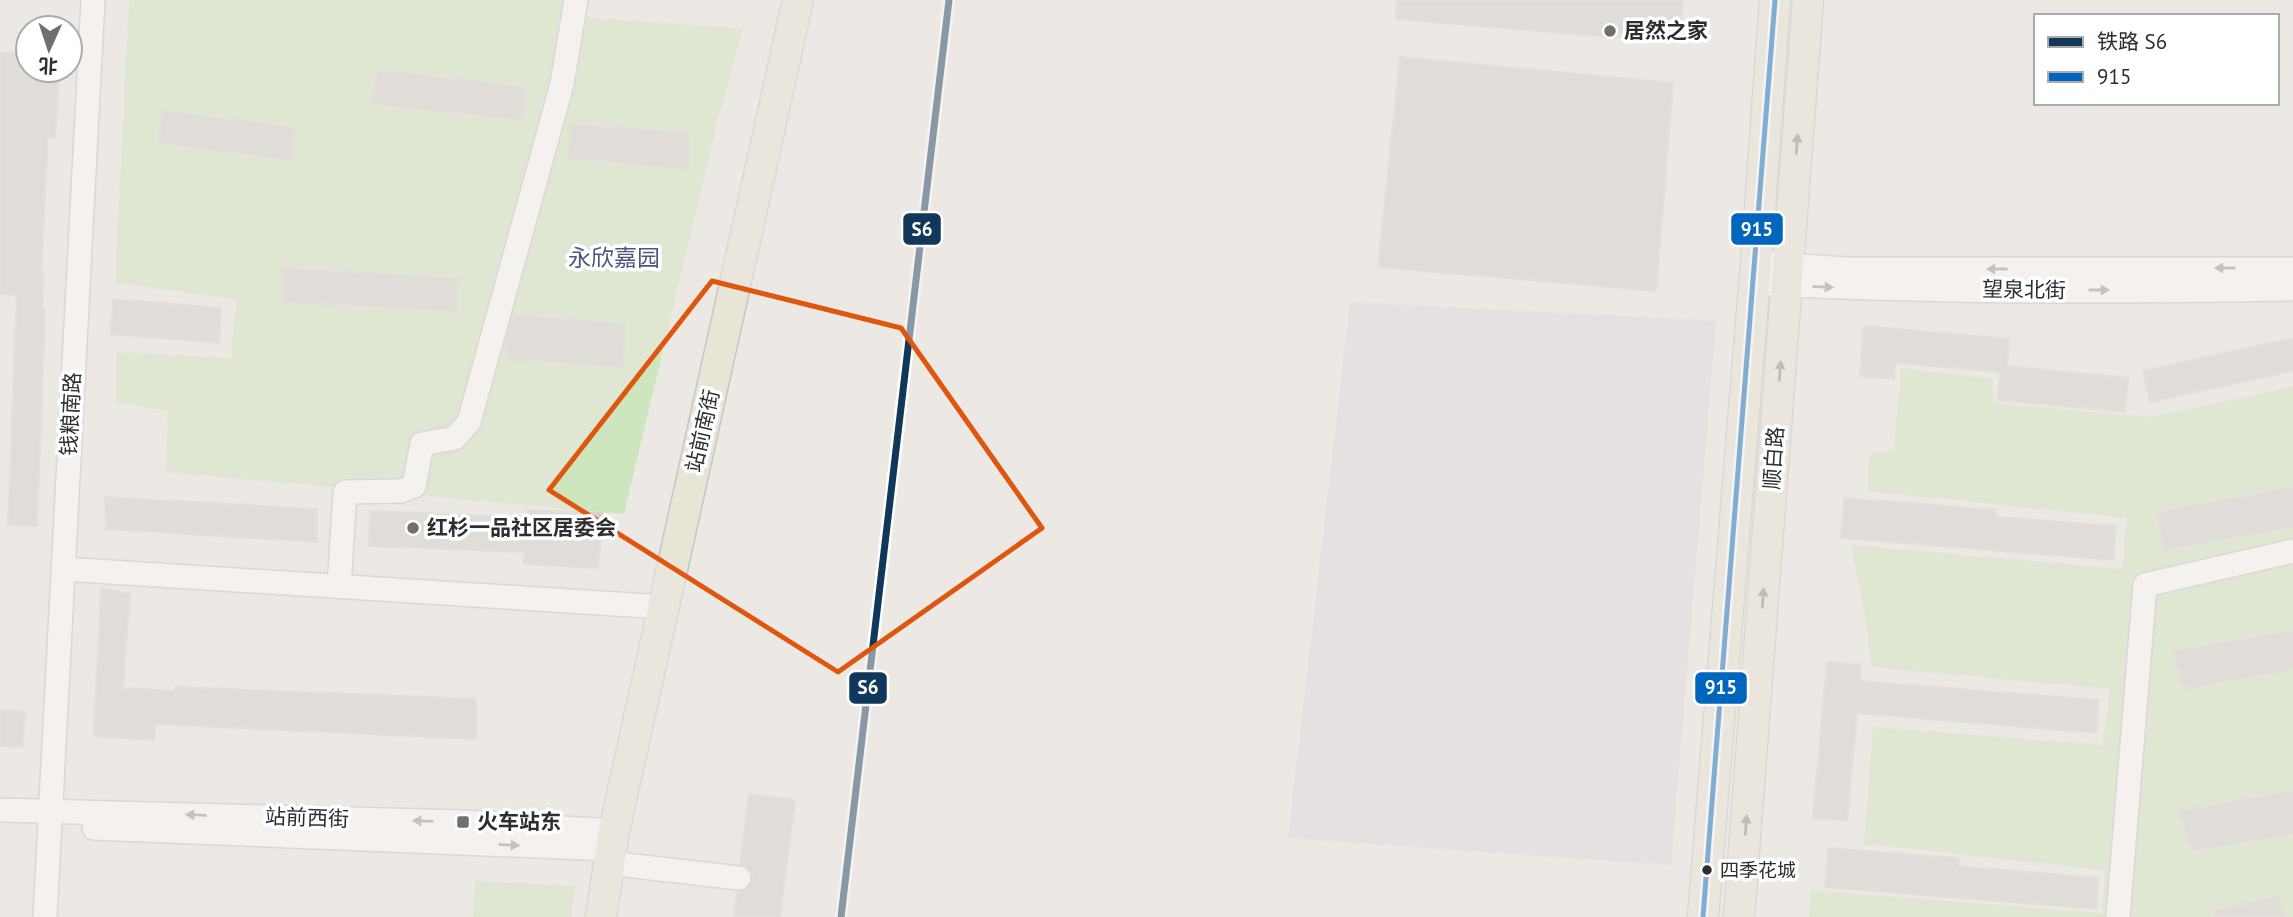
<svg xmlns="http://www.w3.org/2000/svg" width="2293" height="917" viewBox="0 0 2293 917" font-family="'PT Sans','Noto Sans SC',sans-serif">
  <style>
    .industrial { fill: #dcd9db }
    .green { fill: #cee6be }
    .building { fill: #d1cecb; stroke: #d7d4d0; stroke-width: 2 }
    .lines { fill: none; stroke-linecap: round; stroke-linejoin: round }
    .minor-casing { stroke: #c5c4c5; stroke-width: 26 }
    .major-casing { stroke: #c6c5c4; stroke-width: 33 }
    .minor { stroke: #fcfcfb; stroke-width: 23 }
    .major { stroke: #e8e4d6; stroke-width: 30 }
    .bus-1-casing { stroke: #fff; stroke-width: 10 }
    .bus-1 { stroke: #0065bd; stroke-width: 5 }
    .rail-1-casing { stroke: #fff; stroke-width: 12 }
    .rail-1 { stroke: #11385b; stroke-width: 7 }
    .oneway { fill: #8b8982 }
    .oneway2 { fill: #959594 }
    .marked { fill: none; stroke: #df570e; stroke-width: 5; stroke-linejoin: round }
    .poi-dot { fill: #706f6e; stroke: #fff; stroke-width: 2.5 }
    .bus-dot { fill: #2e2e2e; stroke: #fff; stroke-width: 2.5 }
    .labels { text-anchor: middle; stroke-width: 7; stroke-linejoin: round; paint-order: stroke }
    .bus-label { font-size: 19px; fill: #2e2e2e; stroke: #fff; text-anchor: start }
    .poi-label { font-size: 21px; font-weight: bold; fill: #2e2e2e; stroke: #fff; text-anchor: start }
    .street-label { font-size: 21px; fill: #2e2e2e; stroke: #fff }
    .neighbourhood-label { font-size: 23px; fill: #4d5680; stroke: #fff }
    .line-badge { stroke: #fff; stroke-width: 2.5 }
    .badge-label { font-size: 19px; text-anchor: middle; font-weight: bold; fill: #fff }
  </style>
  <rect width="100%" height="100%" fill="#ece8e4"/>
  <path class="industrial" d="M1350,302L1716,321L1671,865L1288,838Z"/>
  <g class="green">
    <path d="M129,0H584L581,14L591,18L743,29L717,123L624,514L166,472L168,411L115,402L117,352L231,358L236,299L115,283Z"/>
    <path d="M1901,368L1993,379L1992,403L2150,417L2293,387V917H1809L1811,890L2102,913L2105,870L1864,844L1873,727L2103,745L2110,689L1872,667L1865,616L1851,545L2122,569L2127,518L1868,491L1869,454L1894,450Z"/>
    <path d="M475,881L575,886L571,917H473Z"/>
  </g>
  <g class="building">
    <path d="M1397,0H1683L1680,43L1396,19Z"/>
    <path d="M0,52L28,54V70H59L55,138L48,137L41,273H44L42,310H45L37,526L8,525L17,295L0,294Z"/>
    <path d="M1400,57L1673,83L1656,291L1378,267Z"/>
    <path d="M377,70L526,87L522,120L372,104Z"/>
    <path d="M162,111L295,127L291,160L159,143Z"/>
    <path d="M571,124L689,133L688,169L568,158Z"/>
    <path d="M282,268L458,278L456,311L284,302Z"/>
    <path d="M113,299L221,308L219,343L111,334Z"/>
    <path d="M513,315L625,324L623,367L506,359V341Z"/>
    <path d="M1864,326L2009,339L2007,366L2128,378L2125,412L1998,400L2000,372L1895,363L1894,379L1860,376Z"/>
    <path d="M2293,338V371L2150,402L2143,371Z"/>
    <path d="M2293,487V527L2164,550L2157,512Z"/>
    <path d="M105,497L317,509V542L106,529Z"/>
    <path d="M1844,498L1996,510V517L2116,526L2113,560L1841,538Z"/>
    <path d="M527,510L603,513L598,568L524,564V552L369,546L370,511L526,517Z"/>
    <path d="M101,588L130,594L123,688L175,691L176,687L476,699V739L155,724L154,740L94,736Z"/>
    <path d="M2293,631V669L2184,689L2172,651Z"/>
    <path d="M1827,662L1861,665L1860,681L2098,700L2096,733L1857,713L1847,821L1813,818Z"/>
    <path d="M0,710L25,712L22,747L0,746Z"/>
    <path d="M2293,791V834L2192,851L2179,811Z"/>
    <path d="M749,794L795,800L780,917H734L737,892L745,890L753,880L751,872L740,864Z"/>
    <path d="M1828,848L1959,858L1958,866L2098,878L2096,909L1825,887Z"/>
    <path d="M2278,897L2284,917H2215V910Z"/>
  </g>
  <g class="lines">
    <defs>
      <g id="minor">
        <path d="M1756,263L1846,269H2293"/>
        <path d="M1772,284C1945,293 2119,292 2293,289"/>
        <path d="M63,569L664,607"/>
        <path d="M339,587L345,492L401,491L414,486L422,444L455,438L469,422L562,84L576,0"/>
        <path d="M0,810L463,822L614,831"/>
        <path d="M94,828L610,849"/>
        <path d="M608,863L739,878"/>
        <path d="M45,917L93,0"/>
        <path d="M2118,917L2145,585L2293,551"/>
      </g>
      <g id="major">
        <path d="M601,917L614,831L798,0"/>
        <path d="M1703,917L1756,263L1775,0"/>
        <path d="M1739,917L1808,0"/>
      </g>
    </defs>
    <use href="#minor" class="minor-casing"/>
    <use href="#major" class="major-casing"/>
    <use href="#minor" class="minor"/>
    <use href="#major" class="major"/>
    <defs>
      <path id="bus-1" d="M1703,917L1775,0"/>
    </defs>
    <use href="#bus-1" class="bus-1-casing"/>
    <use href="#bus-1" class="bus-1"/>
    <defs>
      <path id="rail-1" d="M841,917L949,0"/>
    </defs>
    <use href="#rail-1" class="rail-1-casing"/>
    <use href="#rail-1" class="rail-1"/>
  </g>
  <defs><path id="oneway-solid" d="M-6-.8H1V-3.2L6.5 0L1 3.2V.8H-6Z" transform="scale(1.75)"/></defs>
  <g class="oneway">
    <use href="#oneway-solid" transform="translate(1797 144) rotate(-86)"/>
    <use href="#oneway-solid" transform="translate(1780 371) rotate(-86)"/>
    <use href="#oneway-solid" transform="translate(1763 598) rotate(-86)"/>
    <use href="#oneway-solid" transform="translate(1746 825) rotate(-86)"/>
  </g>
  <g class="oneway2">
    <use href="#oneway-solid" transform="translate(2225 268) rotate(-180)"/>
    <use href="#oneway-solid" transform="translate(1997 269) rotate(180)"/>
    <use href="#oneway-solid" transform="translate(1823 287) rotate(3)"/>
    <use href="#oneway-solid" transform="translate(2099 290)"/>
    <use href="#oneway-solid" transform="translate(196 815) rotate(-178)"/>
    <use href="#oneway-solid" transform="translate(423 821) rotate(-178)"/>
    <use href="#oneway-solid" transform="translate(509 845) rotate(3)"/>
  </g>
  <path d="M0 0H2293V917H0ZM712,281L901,328L1042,528L838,672L549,490Z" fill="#ece8e4" fill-opacity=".55" fill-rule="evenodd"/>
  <path class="marked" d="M712,281L901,328L1042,528L838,672L549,490Z"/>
  <g class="poi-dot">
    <circle cx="1610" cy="31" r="7"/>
    <circle cx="413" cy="528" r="7"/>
    <rect x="456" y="815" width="14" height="14" rx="3.5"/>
  </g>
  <circle class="bus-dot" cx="1707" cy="870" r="6"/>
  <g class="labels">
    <g class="bus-label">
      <text x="1720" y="877">四季花城</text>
    </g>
    <g class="poi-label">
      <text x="1624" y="38">居然之家</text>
      <text x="427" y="535">红杉一品社区居委会</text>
      <text x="477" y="829">火车站东</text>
    </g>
    <g class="street-label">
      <text transform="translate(2024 290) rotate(1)" y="7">望泉北街</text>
      <text transform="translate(71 414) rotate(-87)" y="7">钱粮南路</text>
      <text transform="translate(703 431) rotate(-77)" y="7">站前南街</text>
      <text transform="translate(1774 458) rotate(-86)" y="7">顺白路</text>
      <text transform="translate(307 818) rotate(2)" y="7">站前西街</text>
    </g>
    <g class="neighbourhood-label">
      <text x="614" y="266">永欣嘉园</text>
    </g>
  </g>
  <g class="line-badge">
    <rect x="902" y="212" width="40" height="34" rx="7" fill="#11385b"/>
    <rect x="1730" y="212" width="54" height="34" rx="7" fill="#0065bd"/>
    <rect x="848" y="671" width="40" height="34" rx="7" fill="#11385b"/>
    <rect x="1694" y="671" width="54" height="34" rx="7" fill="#0065bd"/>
  </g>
  <g class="badge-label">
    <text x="922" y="236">S6</text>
    <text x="1757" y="236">915</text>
    <text x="868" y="694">S6</text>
    <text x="1721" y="694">915</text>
  </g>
  <rect x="2034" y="14" width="245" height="91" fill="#ffffff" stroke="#ababab" stroke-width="2"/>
  <rect x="2048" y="37" width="35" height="10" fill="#11385b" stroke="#ababab" stroke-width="2"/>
  <text x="2097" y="49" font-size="21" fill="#2e2e2e">铁路 S6</text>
  <rect x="2048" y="72" width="35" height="10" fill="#0065bd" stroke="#ababab" stroke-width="2"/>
  <text x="2097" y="84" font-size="21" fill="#2e2e2e">915</text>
  <g transform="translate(49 49) rotate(183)"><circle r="33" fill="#ffffff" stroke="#ababab" stroke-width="2"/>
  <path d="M0-5L12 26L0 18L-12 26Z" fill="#706f6e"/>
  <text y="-10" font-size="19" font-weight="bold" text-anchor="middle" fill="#2e2e2e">北</text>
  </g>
</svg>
